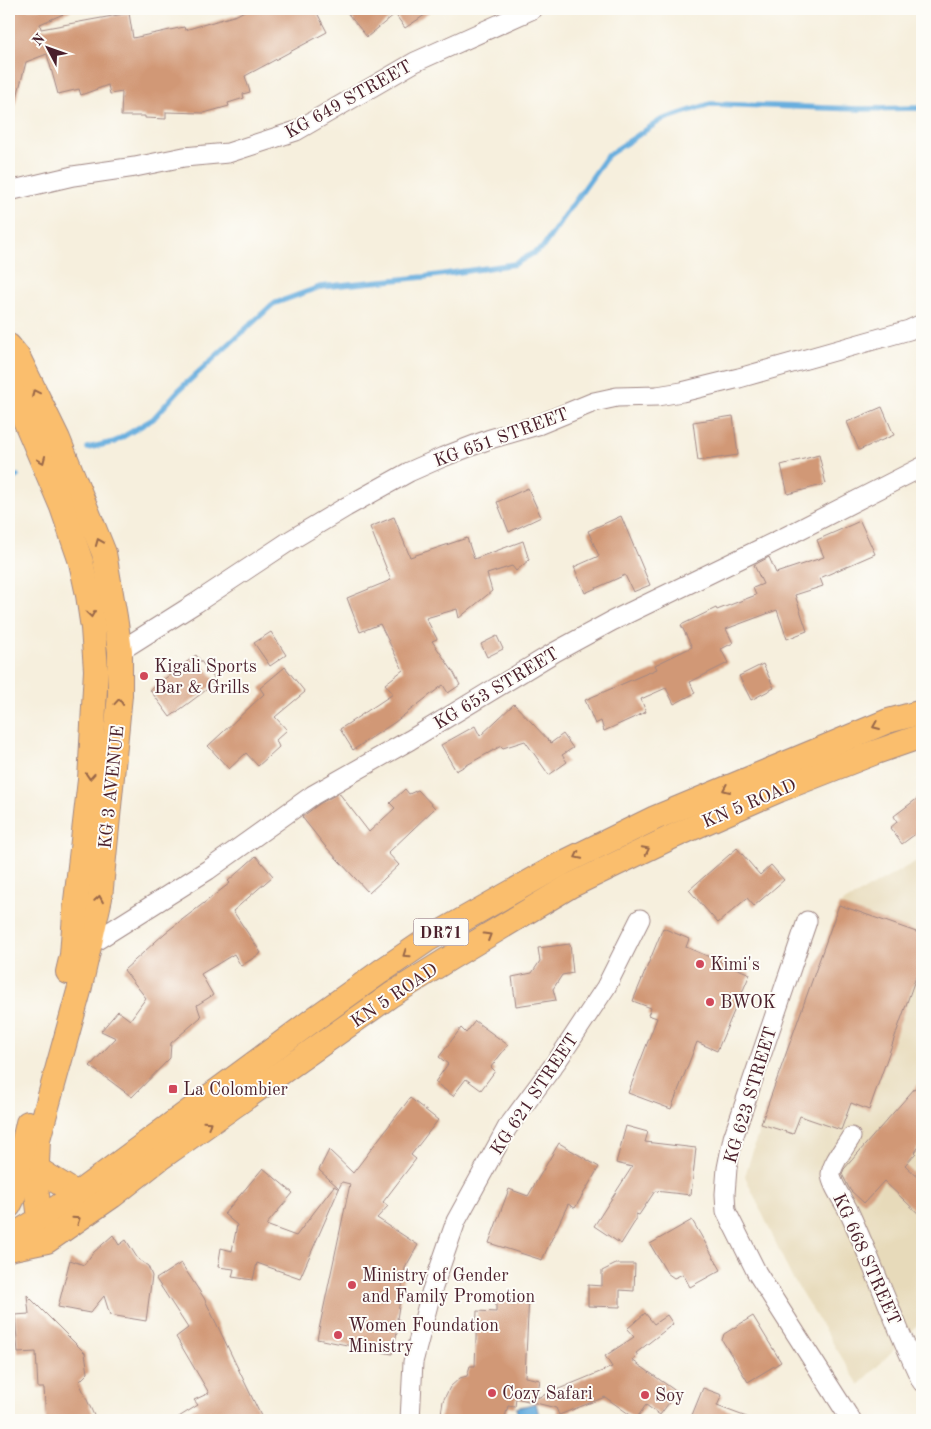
<svg xmlns="http://www.w3.org/2000/svg" width="931" height="1429" viewBox="0 0 931 1429" font-family="'Old Standard TT',serif">
  <style>
    .built { fill: #e7daba }
    .water { fill: #68aede; stroke: #596684 }
    .lines { fill: none; stroke-linecap: round; stroke-linejoin: round }
    .stream { stroke: #68aede; stroke-width: 5.5 }
    .building { fill: #d19876 }
    .minor-casing { stroke: #a08784; stroke-width: 21 }
    .major-casing { stroke: #a08784; stroke-width: 26 }
    .minor { stroke: #fff; stroke-width: 19 }
    .major { stroke: #fabe6d; stroke-width: 24 }
    .oneway { stroke: #996749 }
    .poi-dot { fill: #d1495b; stroke: #fdfcf7; stroke-width: 2 }
    .labels { text-anchor: middle; stroke-width: 4; stroke-linejoin: round; paint-order: stroke }
    .shield { fill: #fdfcf7; stroke: #806168; stroke-width: 1 }
    .shield-label { font-size: 16px; font-weight: bold; fill: #4a1f2b }
    .street-label { font-size: 18px; fill: #4a1f2b; stroke: #fdfcf7 }
    .poi-label { font-size: 18px; fill: #4a1f2b; stroke: #fdfcf7; text-anchor: start }
  </style>
  <rect width="100%" height="100%" fill="#fdfcf7"/>
  <filter id="ink" filterUnits="userSpaceOnUse"><feTurbulence type="fractalNoise" baseFrequency=".02" numOctaves="2"/><feDisplacementMap in="SourceGraphic" scale="10" xChannelSelector="R" yChannelSelector="G"/><feConvolveMatrix kernelMatrix="1 2 1 2 8 2 1 2 1" color-interpolation-filters="sRGB"/></filter>
  <filter id="wash" filterUnits="userSpaceOnUse"><feTurbulence type="fractalNoise" baseFrequency=".0096" numOctaves="4" result="noise"/><feDisplacementMap in="SourceGraphic" scale="20" xChannelSelector="R" yChannelSelector="G"/><feGaussianBlur stdDeviation="1.12" result="paint"/><feColorMatrix in="noise" values="0 0 0 0 0 0 0 0 0 0 0 0 0 0 0 0 0 1.4 0 .05"/><feComposite in="paint" operator="in"/></filter>
  <g filter="url(#wash)">
    <rect width="100%" height="100%" fill="#f6efdd"/>
    <path class="built" d="M922,858V1321L859,1385L791,1276L745,1176L761,1124L839,905Z"/>
    <path class="water" d="M536,1403L540,1420H519L516,1408Z"/>
    <g class="lines">
      <g class="stream">
        <path d="M88,448L114,442L153,419L179,390L273,304L320,287L424,277L515,264L542,248L608,155L661,120L710,104L859,109L922,108"/>
        <path d="M9,481L17,476"/>
      </g>
    </g>
    <g id="blocks">
      <g class="building">
        <path d="M9,9H75L40,24L41,29L129,13L133,38L184,27L185,30L237,15L248,9H315L327,32L245,76L250,92L243,94L244,98L228,103L229,106L204,113L166,112V119L145,118V116H121L122,92L110,94L108,85L81,95L79,89L58,94L47,54L26,62L14,109L9,108Z"/>
        <path d="M344,9H434L405,28L395,14L367,37Z"/>
        <path d="M882,407L894,435L859,450L847,422Z"/>
        <path d="M733,416L738,455L698,461L693,422Z"/>
        <path d="M819,455L826,484L788,494L781,465Z"/>
        <path d="M528,488L541,517L509,532L497,502Z"/>
        <path d="M621,516L650,585L633,592L625,575L585,593L574,567L599,556L588,531Z"/>
        <path d="M394,517L410,557L467,538L474,559L523,541L529,560L516,571L512,566L487,574L492,591L459,618L457,609L426,618L437,639L432,641L454,673L460,685L448,693L443,685L395,722L353,750L340,729L393,694L385,684L403,670L380,624L360,632L347,598L391,580L370,527Z"/>
        <path d="M860,521L875,554L820,578L823,586L795,595L807,631L787,639L777,610L726,629L733,643L721,649L728,663L690,682L695,693L674,704L666,688L641,699L646,712L604,731L601,721L595,724L585,700L657,669L655,665L692,647L681,625L716,608L717,610L756,595L753,588L763,584L754,565L769,557L776,573L824,557L817,540Z"/>
        <path d="M271,632L286,655L270,666L254,643Z"/>
        <path d="M497,636L503,649L487,657L481,644Z"/>
        <path d="M196,655L217,682L170,717L150,690Z"/>
        <path d="M763,664L774,688L751,700L739,676Z"/>
        <path d="M285,667L305,692L275,717L287,730L276,740L279,747L258,766L246,753L229,769L208,746L264,694L260,688Z"/>
        <path d="M514,704L551,743L563,734L573,748L562,755L567,762L549,775L525,741L503,748L501,746L456,771L441,745L475,726L480,736Z"/>
        <path d="M405,789L409,794L418,790L435,808L388,853L399,865L369,893L325,846L302,817L319,804L339,793L369,832L395,808L390,803Z"/>
        <path d="M922,795V829L902,844L890,828L897,822L894,816Z"/>
        <path d="M737,848L760,875L771,865L784,880L754,906L747,898L718,923L689,890Z"/>
        <path d="M256,856L273,876L233,911L261,953L241,966L234,954L201,974L213,995L197,1005L201,1017L171,1043L170,1058L132,1097L90,1066L116,1038L101,1031L118,1011L130,1020L146,998L124,970L165,933L230,883L228,881Z"/>
        <path d="M839,905L922,934V960L869,1110L851,1103L841,1130L800,1116L793,1134L761,1124Z"/>
        <path d="M663,928L689,939L686,947L750,974L717,1051L697,1042L671,1109L628,1093L657,1018L648,1015L651,1008L633,1001Z"/>
        <path d="M570,944L573,973L562,975L553,989L556,1000L516,1006L512,977L532,973L540,961L538,948Z"/>
        <path d="M475,1021L508,1045L491,1067L495,1071L481,1090L466,1079L453,1096L435,1082L448,1064L439,1057L461,1028L466,1033Z"/>
        <path d="M922,1080V1143L915,1152L916,1153L905,1165L922,1181V1217L884,1181L864,1203L850,1190L842,1174L844,1169Z"/>
        <path d="M410,1098L438,1120L411,1155L416,1159L383,1202L388,1206L377,1218L418,1245L405,1268L397,1319L400,1320L392,1354L317,1339L350,1184L342,1182L339,1188L319,1170L329,1150L353,1173Z"/>
        <path d="M626,1126L648,1132L645,1142L696,1148L691,1195L655,1191L639,1215L636,1214V1220L621,1244L594,1226L632,1167L616,1163Z"/>
        <path d="M559,1143L599,1167L575,1208L568,1204L542,1260L489,1243L509,1189L528,1196Z"/>
        <path d="M263,1168L293,1193L266,1225L296,1236L334,1186L339,1189L300,1278L257,1263L253,1280L232,1277L234,1269L218,1267L221,1248L232,1251L237,1225L224,1214Z"/>
        <path d="M692,1220L721,1270L690,1287L683,1274L674,1278L667,1273L650,1244Z"/>
        <path d="M113,1235L119,1245L126,1240L138,1259L148,1266L152,1276L146,1321L110,1315L104,1296L90,1313L58,1307L70,1260L84,1265L93,1253Z"/>
        <path d="M181,1263L204,1298L261,1416L252,1420H174L198,1405L194,1400L209,1393L176,1337L188,1328L156,1279Z"/>
        <path d="M616,1264H635L634,1291L620,1290V1307L588,1306V1285L602,1286V1271Z"/>
        <path d="M496,1294L529,1295L525,1377L540,1380L537,1398L612,1367L605,1356L634,1337L627,1329L645,1313L654,1324L667,1315L673,1324L636,1353L638,1356L632,1360L677,1392L660,1415L646,1405L636,1419L605,1397L559,1415L556,1408L516,1398L515,1407L508,1406L505,1417L501,1420H440L443,1401L450,1387L460,1378L467,1376L470,1366H475L477,1311L496,1312Z"/>
        <path d="M27,1295L85,1353L88,1373L79,1382L96,1420H46L44,1388H38L36,1352L18,1353L15,1315L29,1314Z"/>
        <path d="M753,1316L781,1362L748,1382L722,1340L724,1334Z"/>
        <path d="M703,1388L722,1395L717,1406L752,1419L751,1420H690Z"/>
      </g>
    </g>
  </g>
  <g filter="url(#ink)">
    <use href="#blocks" fill-opacity="0" stroke="#a08784" stroke-width="1"/>
    <g class="lines">
      <defs>
        <g id="minor">
          <path d="M9,191L73,176L135,167L184,157L228,153L296,131L415,62L533,9"/>
          <path d="M120,651L196,603L291,540L346,507L409,472L443,457L490,439L538,425L594,402L617,397L657,396L682,392L739,378L909,330L922,324"/>
          <path d="M807,921L733,1138L727,1168L725,1194L726,1211L757,1273L851,1420"/>
          <path d="M89,945L208,870L313,795L410,740L555,652L612,621L785,537L922,467"/>
          <path d="M851,1137C846,1146 832,1163 831,1174C831,1184 845,1203 849,1212C875,1268 895,1326 922,1382"/>
          <path d="M410,1420L413,1362L431,1293L456,1221L507,1128L559,1058L606,987L640,919"/>
        </g>
        <g id="major">
          <path d="M9,346L18,357L58,439L104,553L115,617L120,651V695L100,898L79,991L38,1139L36,1187L40,1219L44,1231"/>
          <path d="M9,383L62,507L81,562L88,595L93,628L96,670L90,780L76,901L72,955L68,972"/>
          <path d="M37,1169L77,1194"/>
          <path d="M9,1206L13,1198L17,1172L28,1123"/>
          <path d="M9,1238L40,1219L77,1194L317,1017L380,972L427,940L563,863L655,818L888,721L922,712"/>
          <path d="M9,1249L47,1241L112,1196L159,1159L391,995L450,958L570,886L674,836L779,790L876,752L922,736"/>
        </g>
      </defs>
      <use href="#minor" class="minor-casing"/>
      <use href="#major" class="major-casing"/>
      <use href="#minor" class="minor"/>
      <use href="#major" class="major"/>
    </g>
    <defs><path id="oneway-chevron" d="M-2-3.5L2.5 0L-2 3.5" fill="none" stroke-width="1.6" stroke-linecap="round" stroke-linejoin="round" transform="scale(1.25)"/></defs>
    <g class="oneway">
      <use href="#oneway-chevron" transform="translate(35 393) rotate(-116)"/>
      <use href="#oneway-chevron" transform="translate(42 460) rotate(67)"/>
      <use href="#oneway-chevron" transform="translate(99 542) rotate(-112)"/>
      <use href="#oneway-chevron" transform="translate(91 614) rotate(82)"/>
      <use href="#oneway-chevron" transform="translate(119 702) rotate(-85)"/>
      <use href="#oneway-chevron" transform="translate(876 726) rotate(157)"/>
      <use href="#oneway-chevron" transform="translate(90 776) rotate(94)"/>
      <use href="#oneway-chevron" transform="translate(726 789) rotate(157)"/>
      <use href="#oneway-chevron" transform="translate(646 850) rotate(-27)"/>
      <use href="#oneway-chevron" transform="translate(578 856) rotate(154)"/>
      <use href="#oneway-chevron" transform="translate(99 899) rotate(-81)"/>
      <use href="#oneway-chevron" transform="translate(488 936) rotate(-31)"/>
      <use href="#oneway-chevron" transform="translate(406 954) rotate(146)"/>
      <use href="#oneway-chevron" transform="translate(208 1124) rotate(-35)"/>
      <use href="#oneway-chevron" transform="translate(77 1220) rotate(-35)"/>
    </g>
  </g>
  <g class="poi-dot">
    <circle cx="144" cy="676" r="5"/>
    <circle cx="700" cy="964" r="5"/>
    <circle cx="710" cy="1002" r="5"/>
    <rect x="168" y="1084" width="10" height="10" rx="2.5"/>
    <circle cx="352" cy="1285" r="5"/>
    <circle cx="338" cy="1335" r="5"/>
    <circle cx="492" cy="1393" r="5"/>
    <circle cx="645" cy="1395" r="5"/>
  </g>
  <g class="labels">
    <rect class="shield" x="413.5" y="918.5" width="55" height="27" rx="4"/>
    <g class="shield-label">
      <text x="441" y="938">DR71</text>
    </g>
    <g class="street-label">
      <text transform="translate(348 99) rotate(-29)" y="6">KG 649 STREET</text>
      <text transform="translate(501 437) rotate(-20)" y="6">KG 651 STREET</text>
      <text transform="translate(496 688) rotate(-31)" y="6">KG 653 STREET</text>
      <text transform="translate(111 787) rotate(-84)" y="6">KG 3 AVENUE</text>
      <text transform="translate(749 803) rotate(-23)" y="6">KN 5 ROAD</text>
      <text transform="translate(394 995) rotate(-34)" y="6">KN 5 ROAD</text>
      <text transform="translate(534 1094) rotate(-56)" y="6">KG 621 STREET</text>
      <text transform="translate(750 1095) rotate(-73)" y="6">KG 623 STREET</text>
      <text transform="translate(867 1259) rotate(66)" y="6">KG 668 STREET</text>
    </g>
    <g class="poi-label">
      <text x="154" y="672">Kigali Sports<tspan x="154" dy="21">Bar &amp; Grills</tspan></text>
      <text x="710" y="970">Kimi's</text>
      <text x="720" y="1008">BWOK</text>
      <text x="183" y="1095">La Colombier</text>
      <text x="362" y="1281">Ministry of Gender<tspan x="362" dy="21">and Family Promotion</tspan></text>
      <text x="348" y="1331">Women Foundation<tspan x="348" dy="21">Ministry</tspan></text>
      <text x="502" y="1399">Cozy Safari</text>
      <text x="655" y="1401">Soy</text>
    </g>
  </g>
  <rect width="931" height="1429" fill="none" stroke="#fdfcf7" stroke-width="30"/>
  <g transform="translate(48 48) rotate(311)" stroke="#fdfcf7" stroke-width="4" paint-order="stroke">
  <path d="M0-4L9 19L0 12L-9 19Z" fill="#4a1f2b"/>
  <text y="-8" font-size="14" font-weight="bold" text-anchor="middle" fill="#4a1f2b">N</text>
  </g>
</svg>
